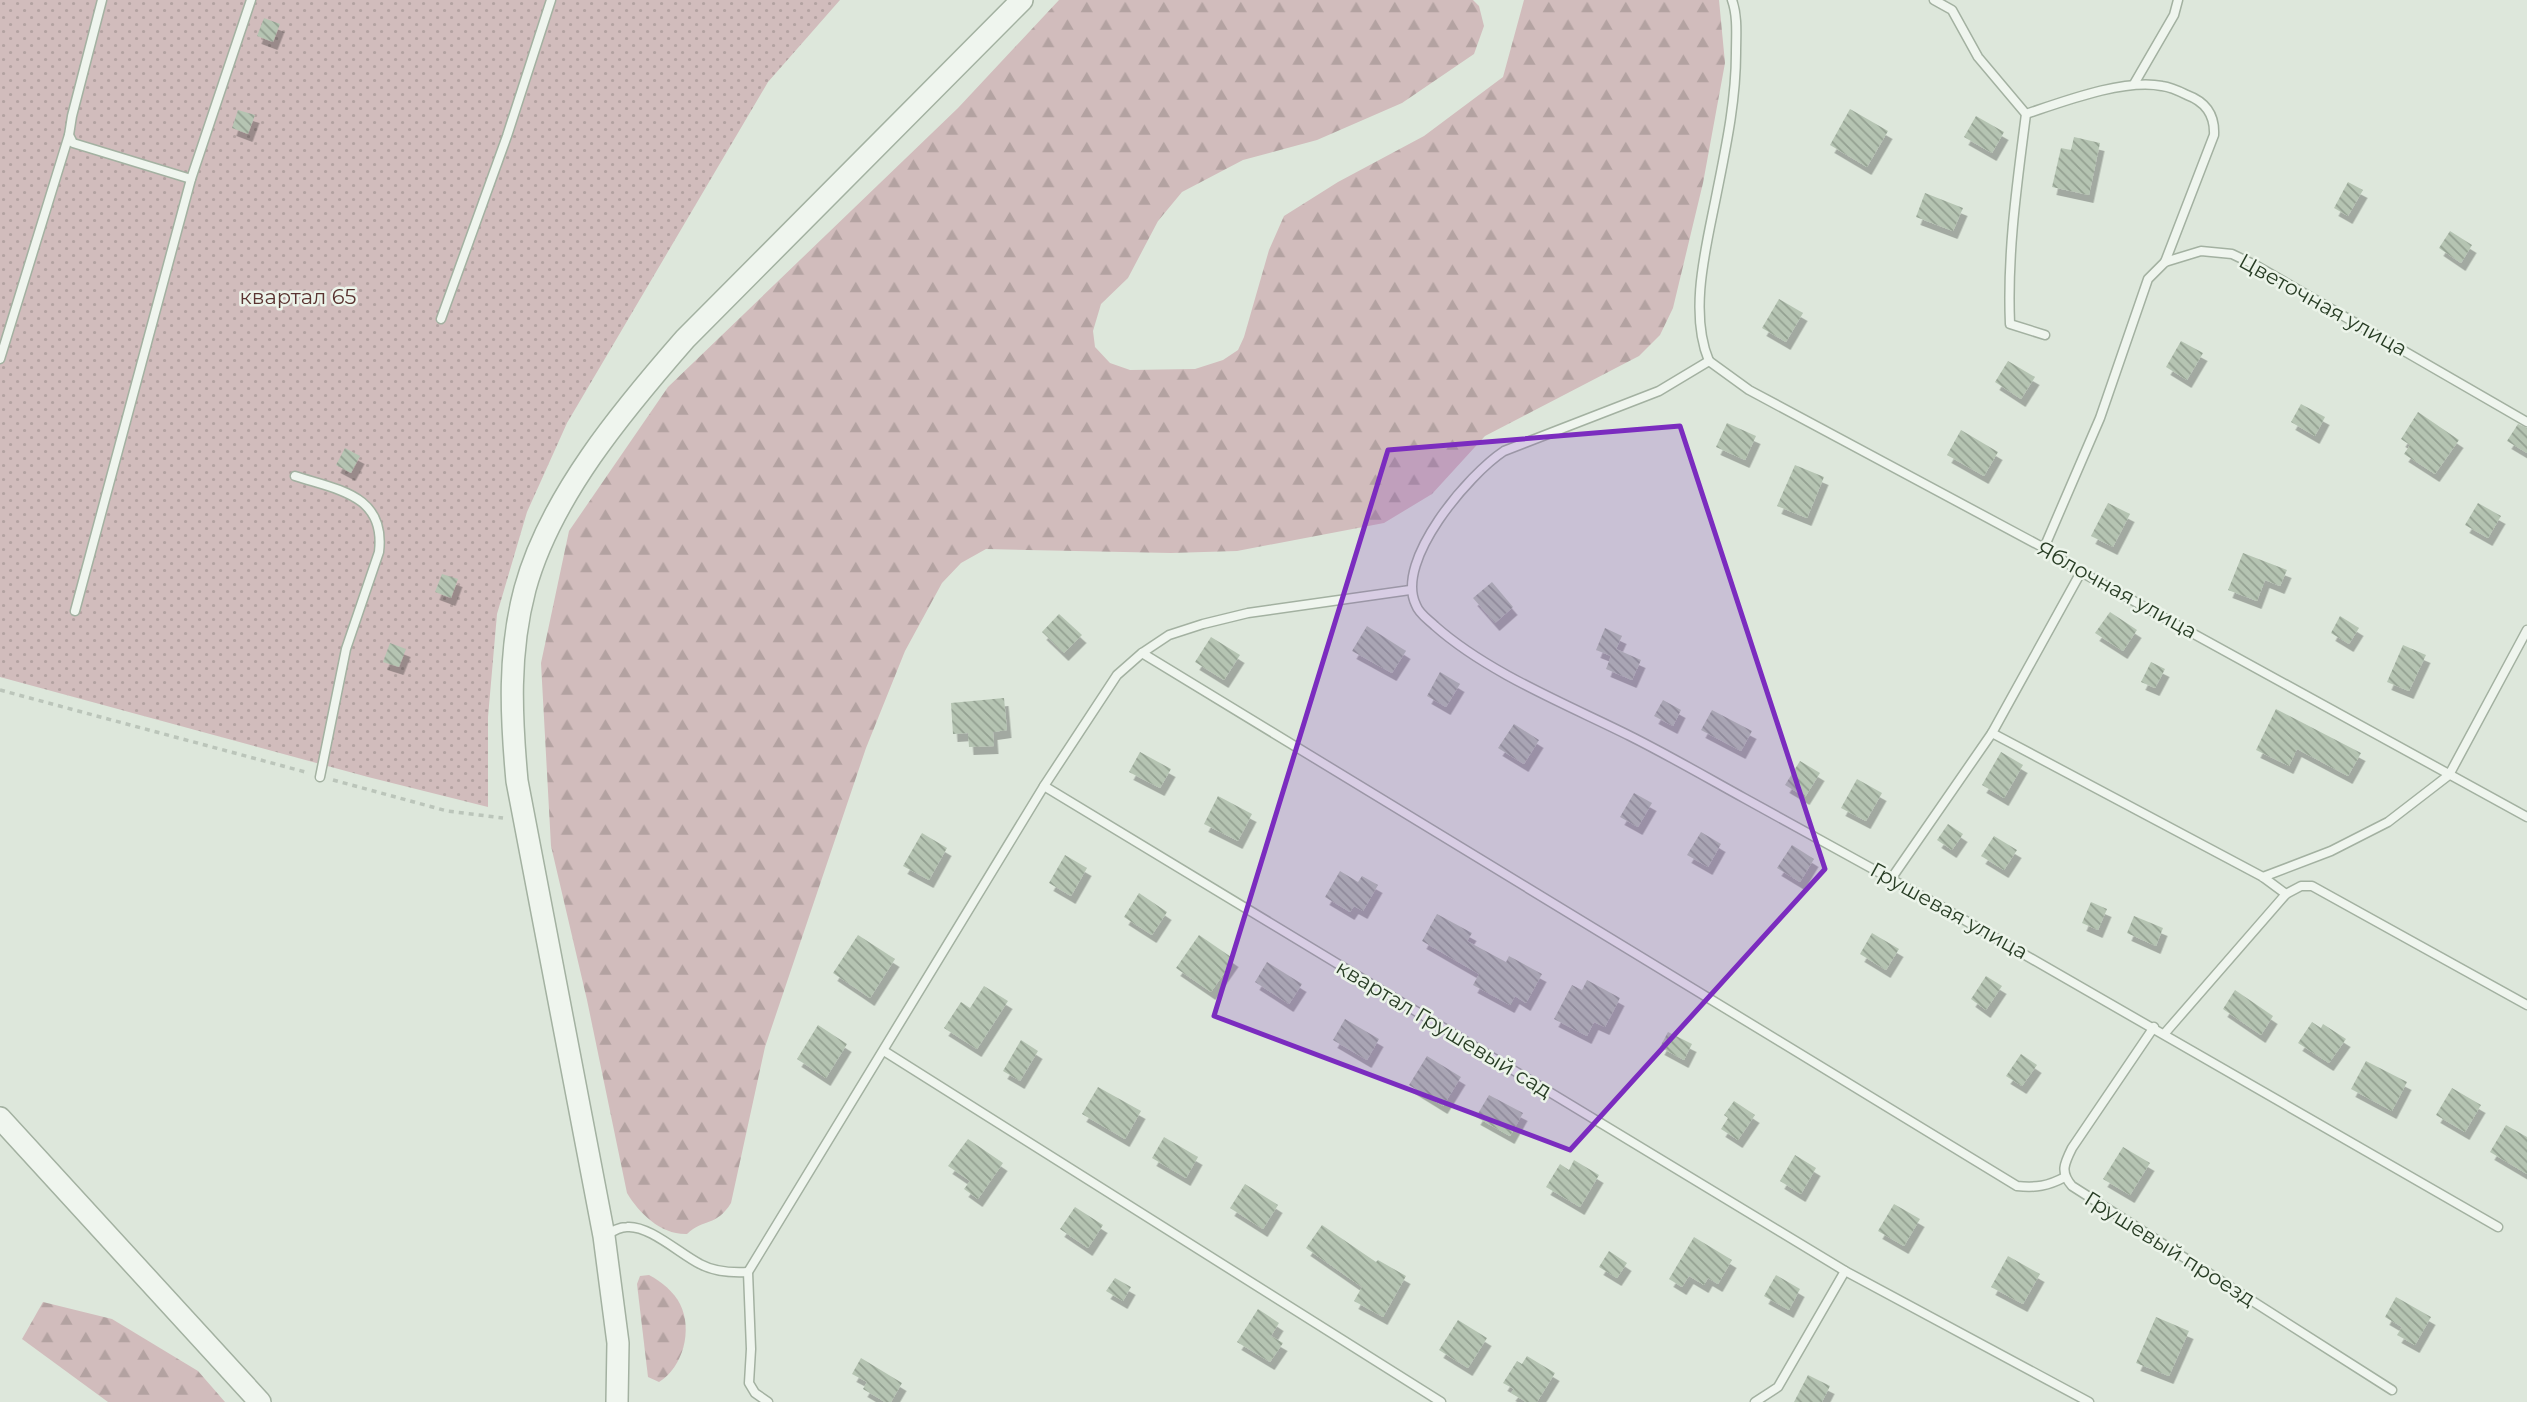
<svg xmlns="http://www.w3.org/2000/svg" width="2527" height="1402" viewBox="0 0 2527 1402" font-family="Montserrat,sans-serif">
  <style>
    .forest { fill: url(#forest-firs) }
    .garden { fill: url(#garden-dots) }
    .building { fill: url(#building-back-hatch); filter: url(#shadow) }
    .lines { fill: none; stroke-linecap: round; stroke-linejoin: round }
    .service-casing { stroke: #a3b1a1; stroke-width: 11 }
    .tertiary-casing { stroke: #a3b1a1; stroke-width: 24 }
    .path { stroke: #bbc5ba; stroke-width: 3.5; stroke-dasharray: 5 5; stroke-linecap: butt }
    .service { stroke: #eff5ee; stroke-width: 8 }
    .tertiary { stroke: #eff5ee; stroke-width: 21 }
    .marked { fill: #7b2cbf; fill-opacity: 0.2; stroke: #7b2cbf; stroke-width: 5; stroke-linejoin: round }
    .labels { text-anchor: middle; stroke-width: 5; stroke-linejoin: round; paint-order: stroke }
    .park-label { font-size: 21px; fill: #5a3431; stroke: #ecf4ea }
    .street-label { font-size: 21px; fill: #283d25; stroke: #ecf4ea }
  </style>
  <defs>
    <pattern id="forest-firs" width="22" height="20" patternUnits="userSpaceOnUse" patternTransform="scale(1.75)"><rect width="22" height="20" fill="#d1bcbc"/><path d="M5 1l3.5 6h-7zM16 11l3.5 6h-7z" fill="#b3a2a1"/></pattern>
    <pattern id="garden-dots" width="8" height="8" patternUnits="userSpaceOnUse" patternTransform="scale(1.75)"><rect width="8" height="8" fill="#d1bcbc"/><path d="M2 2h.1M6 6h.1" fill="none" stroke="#b3a2a1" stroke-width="1.8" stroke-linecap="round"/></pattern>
    <pattern id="building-back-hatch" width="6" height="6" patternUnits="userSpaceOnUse" patternTransform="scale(1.75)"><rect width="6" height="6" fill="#b5c4b2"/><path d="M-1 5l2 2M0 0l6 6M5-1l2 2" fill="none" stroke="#93a091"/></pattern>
    <filter id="shadow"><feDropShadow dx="4.5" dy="8" stdDeviation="0" flood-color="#0004"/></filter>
  </defs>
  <rect width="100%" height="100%" fill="#dde7db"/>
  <g class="forest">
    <path d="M1059,0H1473L1479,6L1484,26L1474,54L1402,103L1317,140L1243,160L1182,192L1158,221L1128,278L1101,304L1093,331L1095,347L1110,363L1130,370L1195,369L1223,360L1238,350L1244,337L1269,250L1284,216L1338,182L1424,136L1503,77L1524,0H1719L1725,63L1703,183L1673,308L1660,335L1639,356L1485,436L1432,494L1384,523L1237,551L1171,553L986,549L961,563L942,583L905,651L866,748L765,1047L731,1203C716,1227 704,1218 687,1234C661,1235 639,1213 627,1193L587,1000L551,846L541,663L569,531L668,387L958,108Z"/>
    <path d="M649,1275C661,1281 674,1292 680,1304C693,1330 683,1367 659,1382L648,1377L637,1284L640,1276Z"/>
    <path d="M43,1302L112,1319L198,1371L225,1402H108L22,1339Z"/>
  </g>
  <path class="garden" d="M0,0H840L768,82L567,423L527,512L497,614L488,717V807L368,777L0,677Z"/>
  <g class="building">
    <path d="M264,18L280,24L273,42L257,36Z"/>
    <path d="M1850,109L1888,131L1867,167L1830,145Z"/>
    <path d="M238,110L255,115L248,134L232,128Z"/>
    <path d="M1976,116L2004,132L1992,153L1964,137Z"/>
    <path d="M2074,137L2100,143L2089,195L2052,187L2061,148L2071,150Z"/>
    <path d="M2348,182L2363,190L2348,216L2334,208Z"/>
    <path d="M1925,193L1963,208L1953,231L1916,217Z"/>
    <path d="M2450,231L2472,245L2461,263L2439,248Z"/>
    <path d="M1779,299L1803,313L1786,342L1762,328Z"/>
    <path d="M2181,341L2203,353L2187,380L2166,367Z"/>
    <path d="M2008,361L2035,377L2021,399L1995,382Z"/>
    <path d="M2301,404L2325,417L2315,436L2291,422Z"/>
    <path d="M2418,412L2459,440L2435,474L2404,454L2410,445L2401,439Z"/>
    <path d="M1727,423L1756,436L1745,460L1716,447Z"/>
    <path d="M2518,424L2527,428V453L2507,441Z"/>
    <path d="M1961,430L1998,452L1984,476L1947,455Z"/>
    <path d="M345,448L360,456L351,473L336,465Z"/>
    <path d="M1795,465L1824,477L1807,518L1777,506Z"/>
    <path d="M2108,503L2130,514L2113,547L2091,536Z"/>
    <path d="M2478,503L2501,516L2488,538L2465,525Z"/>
    <path d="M2243,553L2287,570L2280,586L2265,580L2257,601L2228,590Z"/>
    <path d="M442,574L458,579L451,598L435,592Z"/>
    <path d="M1492,582L1513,607L1495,623L1473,598Z"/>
    <path d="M2110,612L2137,630L2123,651L2095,633Z"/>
    <path d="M1059,614L1082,635L1064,653L1042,632Z"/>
    <path d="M2340,616L2359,628L2349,644L2331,633Z"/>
    <path d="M1367,626L1406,651L1392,673L1352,651Z"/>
    <path d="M1605,628L1622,636L1616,649L1641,660L1632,680L1606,669L1611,656L1596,650Z"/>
    <path d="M1211,637L1240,655L1224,680L1195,662Z"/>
    <path d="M390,643L406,649L399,667L383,662Z"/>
    <path d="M2403,645L2426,655L2409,691L2387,682Z"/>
    <path d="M2151,662L2165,669L2155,688L2141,682Z"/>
    <path d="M1440,672L1460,684L1446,707L1427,696Z"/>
    <path d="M1004,698L1007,730L993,732L994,746L969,747L968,733L953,734L951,703Z"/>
    <path d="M1663,700L1681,710L1673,726L1654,716Z"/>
    <path d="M2276,709L2361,753L2348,776L2297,749L2289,766L2256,750Z"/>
    <path d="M1712,710L1752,731L1741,751L1701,730Z"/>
    <path d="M1514,724L1539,740L1524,764L1498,748Z"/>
    <path d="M1140,752L1171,769L1160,788L1129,772Z"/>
    <path d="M2001,752L2023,765L2004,798L1982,785Z"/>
    <path d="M1800,761L1820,773L1805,797L1785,785Z"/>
    <path d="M1857,779L1882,793L1866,821L1841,808Z"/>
    <path d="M1634,793L1652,803L1638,827L1620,817Z"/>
    <path d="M1218,796L1252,814L1238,841L1204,824Z"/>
    <path d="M1948,824L1963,834L1952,850L1937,840Z"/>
    <path d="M1701,832L1721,844L1708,867L1687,855Z"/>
    <path d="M922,833L947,848L929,880L903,866Z"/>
    <path d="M1994,836L2017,850L2004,870L1981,856Z"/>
    <path d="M1792,845L1814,859L1800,882L1777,868Z"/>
    <path d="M1065,855L1087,868L1071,896L1049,883Z"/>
    <path d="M1340,871L1358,882L1362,876L1378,885L1363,911L1354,906L1350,912L1325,897Z"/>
    <path d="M1139,893L1167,912L1152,935L1124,917Z"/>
    <path d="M2091,902L2107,909L2098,930L2082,923Z"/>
    <path d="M1437,914L1472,933L1467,941L1506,962L1509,956L1542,974L1526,1003L1515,996L1510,1005L1473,985L1479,974L1422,941Z"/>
    <path d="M2134,916L2163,928L2156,946L2127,933Z"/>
    <path d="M1872,933L1899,949L1886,970L1860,954Z"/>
    <path d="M858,935L895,959L870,998L833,973Z"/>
    <path d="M1199,935L1234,959L1211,992L1176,968Z"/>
    <path d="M1267,962L1302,984L1289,1004L1255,982Z"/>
    <path d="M1986,976L2002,986L1986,1010L1971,999Z"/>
    <path d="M1587,980L1620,998L1605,1027L1594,1022L1587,1036L1554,1019L1572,985L1582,990Z"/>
    <path d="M984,986L1008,1001L977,1049L944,1028L961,1002L970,1008Z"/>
    <path d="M2235,990L2273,1016L2261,1035L2223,1009Z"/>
    <path d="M1345,1019L1379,1039L1367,1060L1333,1040Z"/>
    <path d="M2312,1022L2321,1028L2323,1024L2346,1039L2329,1063L2298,1043Z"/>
    <path d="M818,1025L847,1044L826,1078L797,1059Z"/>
    <path d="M1668,1032L1692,1044L1684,1060L1660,1047Z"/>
    <path d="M1021,1040L1038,1051L1020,1081L1003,1071Z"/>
    <path d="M2021,1054L2037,1065L2022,1086L2006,1076Z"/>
    <path d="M1427,1056L1461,1077L1443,1106L1409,1085Z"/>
    <path d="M2366,1061L2407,1082L2392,1111L2351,1089Z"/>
    <path d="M1098,1087L1141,1111L1125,1139L1082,1114Z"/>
    <path d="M2452,1088L2481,1105L2465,1132L2436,1115Z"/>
    <path d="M1489,1095L1523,1113L1510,1136L1476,1117Z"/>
    <path d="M1734,1101L1755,1115L1738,1140L1721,1129L1728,1118L1724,1115Z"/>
    <path d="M2506,1125L2527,1137V1174L2490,1152Z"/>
    <path d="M1164,1137L1198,1157L1186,1178L1152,1158Z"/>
    <path d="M968,1139L1003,1163L978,1199L964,1189L970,1181L948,1166Z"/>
    <path d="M2123,1147L2150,1163L2130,1195L2103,1179Z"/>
    <path d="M1795,1155L1816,1168L1801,1194L1780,1181Z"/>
    <path d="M1574,1160L1599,1175L1580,1207L1546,1187L1560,1164L1569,1170Z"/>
    <path d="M1245,1184L1278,1205L1263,1229L1230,1208Z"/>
    <path d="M1894,1204L1920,1219L1904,1246L1878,1231Z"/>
    <path d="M1075,1207L1103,1225L1088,1248L1060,1229Z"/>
    <path d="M1322,1225L1376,1262L1378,1260L1406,1276L1383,1317L1354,1301L1362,1287L1306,1248Z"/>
    <path d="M1694,1237L1732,1260L1718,1284L1708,1278L1704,1285L1689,1276L1682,1287L1669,1279Z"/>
    <path d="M1609,1251L1627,1263L1617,1278L1599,1267Z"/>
    <path d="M2008,1256L2040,1274L2023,1304L1991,1287Z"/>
    <path d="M1776,1275L1800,1289L1789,1310L1764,1296Z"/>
    <path d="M1115,1278L1131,1287L1123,1301L1106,1291Z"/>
    <path d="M2396,1297L2431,1317L2415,1345L2397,1335L2402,1327L2385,1317Z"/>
    <path d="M1258,1309L1279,1323L1271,1336L1283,1343L1270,1362L1237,1342Z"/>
    <path d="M2156,1317L2189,1331L2169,1376L2136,1363Z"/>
    <path d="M1458,1320L1487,1338L1468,1368L1439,1350Z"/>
    <path d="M1527,1356L1555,1373L1537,1402H1526L1511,1393L1514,1389L1503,1383L1517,1361L1522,1364Z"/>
    <path d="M861,1358L902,1383L891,1402H885L863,1389L867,1382L852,1374Z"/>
    <path d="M1808,1375L1830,1386L1822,1402H1794Z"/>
  </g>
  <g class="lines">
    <defs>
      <g id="service">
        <path d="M102,0L72,116L69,135L73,143L191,179"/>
        <path d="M1934,0L1952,10L1978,57L2026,114C2062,102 2125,78 2162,86C2171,87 2179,91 2187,95C2206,102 2215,115 2214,135L2165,262"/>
        <path d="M2134,84L2174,15L2178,0"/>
        <path d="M2026,114C2017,184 2007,253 2010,324L2045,335"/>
        <path d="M441,319L507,136L551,0"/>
        <path d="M0,359L69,135"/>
        <path d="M1709,361L1659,391L1504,451C1469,474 1394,561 1416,605C1419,614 1429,620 1435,626C1488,673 1566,704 1630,736C1668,755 1706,777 1744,798C1809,834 1875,870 1940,906C2127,1012 2313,1119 2498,1227"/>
        <path d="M1709,361L1749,390L2044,548L2081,572L2527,817"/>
        <path d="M1709,361C1688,311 1707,244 1717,192C1726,147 1736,100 1736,53C1736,36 1738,17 1732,0"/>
        <path d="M295,476C338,490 386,495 379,552L346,649L320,777"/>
        <path d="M2044,548L2100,418L2148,279L2165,262L2201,251L2232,254L2257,266L2527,422"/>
        <path d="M75,611L191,179L251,0"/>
        <path d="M1142,653L2017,1186C2036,1188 2048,1186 2065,1177"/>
        <path d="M1992,733L2081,572"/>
        <path d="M1044,786L1845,1271L2089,1402"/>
        <path d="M2263,877L2331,851L2388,822L2449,775L2527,630"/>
        <path d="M1891,879L1992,733L2263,877L2286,894"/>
        <path d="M2154,1027L2072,1148C2064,1164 2060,1172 2072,1186L2392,1390"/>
        <path d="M2165,1033L2286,894L2301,886H2312L2527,1005"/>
        <path d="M884,1051L1441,1402"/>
        <path d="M607,1235C613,1231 619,1227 627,1227C649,1225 680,1254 700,1264C715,1272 731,1273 748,1272"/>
        <path d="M768,1402L755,1393L749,1383L751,1349L748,1272L1044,786L1117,675L1142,653L1169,635L1203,624L1248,613L1410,590"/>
        <path d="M1755,1402L1778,1387L1845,1271"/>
      </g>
      <g id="tertiary">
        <path d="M0,1118L260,1402"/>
        <path d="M617,1402L618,1343L604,1236L517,781C511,716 508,653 525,589C550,497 623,410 685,339L1022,0"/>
      </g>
    </defs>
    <use href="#service" class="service-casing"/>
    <use href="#tertiary" class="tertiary-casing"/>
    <g class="path">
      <path d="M0,690L309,773"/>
      <path d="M333,780L447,811L503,818"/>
    </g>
    <use href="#service" class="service"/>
    <use href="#tertiary" class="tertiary"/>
  </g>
  <path class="marked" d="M1680,426L1825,869L1570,1150L1214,1016L1388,450Z"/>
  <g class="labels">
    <g class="park-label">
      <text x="298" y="304">квартал 65</text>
    </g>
    <g class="street-label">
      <text transform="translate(2323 305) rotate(29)" y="7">Цветочная улица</text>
      <text transform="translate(2117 590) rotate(29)" y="7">Яблочная улица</text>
      <text transform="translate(1949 911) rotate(29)" y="7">Грушевая улица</text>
      <text transform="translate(1444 1029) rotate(31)" y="7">квартал Грушевый сад</text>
      <text transform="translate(2170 1249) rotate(32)" y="7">Грушевый проезд</text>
    </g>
  </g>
</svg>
